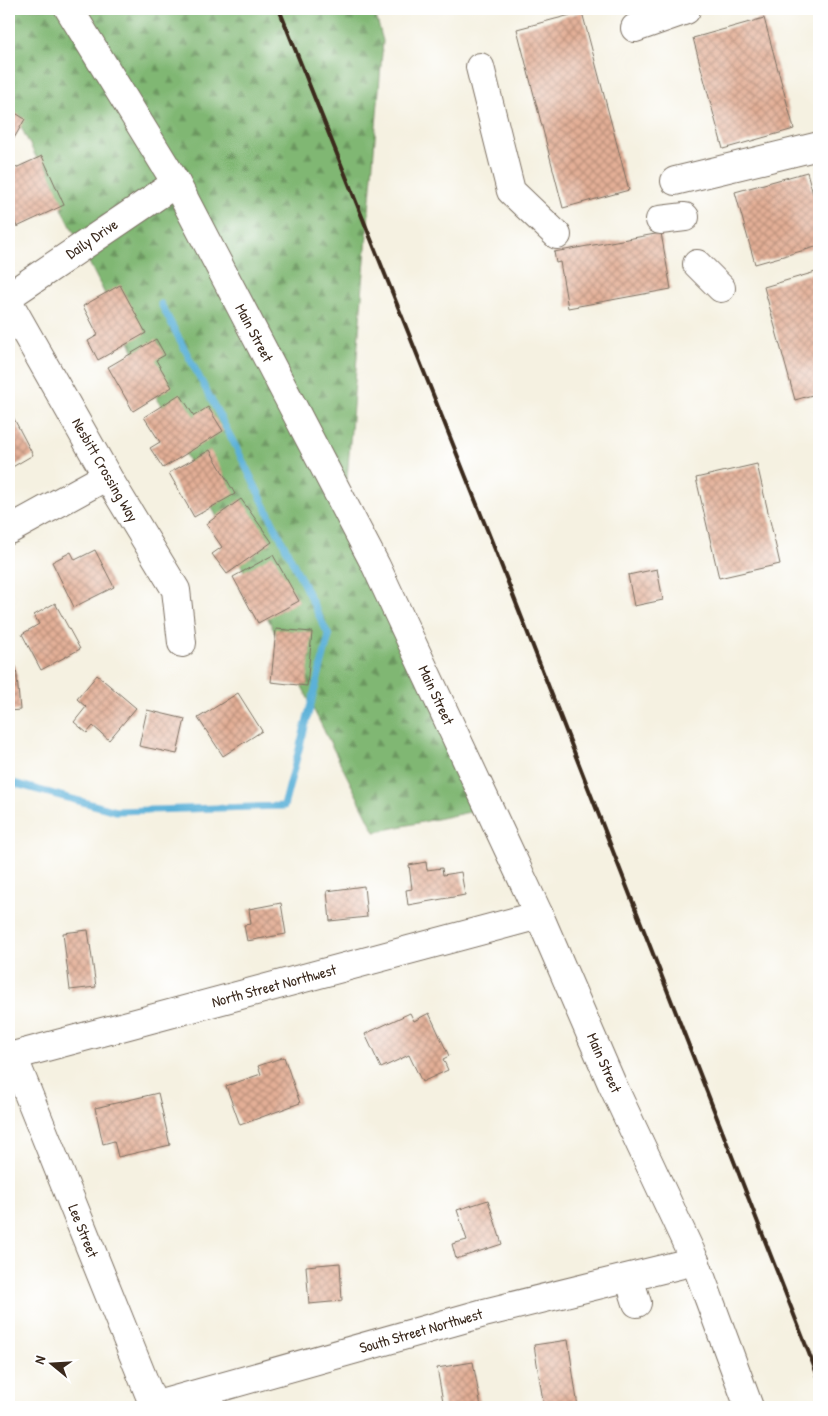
<svg xmlns="http://www.w3.org/2000/svg" width="828" height="1416" viewBox="0 0 828 1416" font-family="'Patrick Hand',sans-serif">
  <style>
    .forest { fill: url(#forest-firs); stroke: #5e7048 }
    .lines { fill: none; stroke-linecap: round; stroke-linejoin: round }
    .stream { stroke: #5bb1d8; stroke-width: 7 }
    .building { fill: url(#building-cross-hatch) }
    .minor-casing { stroke: #7c7062; stroke-width: 30 }
    .minor { stroke: #fff; stroke-width: 28 }
    .rail { stroke: #3b2a1e; stroke-width: 4 }
    .labels { text-anchor: middle; stroke-width: 4.5; stroke-linejoin: round; paint-order: stroke }
    .street-label { font-size: 15px; fill: #3b2a1e; stroke: #fff }
  </style>
  <defs>
    <pattern id="forest-firs" width="22" height="20" patternUnits="userSpaceOnUse" patternTransform="scale(1.25)"><rect width="22" height="20" fill="#80b773"/><path d="M5 1l3.5 6h-7zM16 11l3.5 6h-7z" fill="#6a955e"/></pattern>
    <pattern id="building-cross-hatch" width="8" height="8" patternUnits="userSpaceOnUse" patternTransform="scale(1.25)"><rect width="8" height="8" fill="#e3af96"/><path d="M0 0l8 8M0 8l8-8" fill="none" stroke="#b98f7a"/></pattern>
  </defs>
  <rect width="100%" height="100%" fill="#fff"/>
  <filter id="ink" filterUnits="userSpaceOnUse"><feTurbulence type="fractalNoise" baseFrequency=".02" numOctaves="2"/><feDisplacementMap in="SourceGraphic" scale="10" xChannelSelector="R" yChannelSelector="G"/><feConvolveMatrix kernelMatrix="1 2 1 2 8 2 1 2 1" color-interpolation-filters="sRGB"/></filter>
  <filter id="wash" filterUnits="userSpaceOnUse"><feTurbulence type="fractalNoise" baseFrequency=".0096" numOctaves="4" result="noise"/><feDisplacementMap in="SourceGraphic" scale="20" xChannelSelector="R" yChannelSelector="G"/><feGaussianBlur stdDeviation="1.12" result="paint"/><feColorMatrix in="noise" values="0 0 0 0 0 0 0 0 0 0 0 0 0 0 0 0 0 1.4 0 .05"/><feComposite in="paint" operator="in"/></filter>
  <g filter="url(#wash)">
    <rect width="100%" height="100%" fill="#f5f1e1"/>
    <path class="forest" d="M9,9H374L383,41L346,491L479,810L375,832L9,103Z"/>
    <g class="lines">
      <path class="stream" d="M9,782L116,811L284,806L329,636L237,449L161,304"/>
    </g>
    <g id="blocks">
      <g class="building">
        <path d="M582,12L629,190L563,208L517,29Z"/>
        <path d="M764,18L794,129L723,149L693,38Z"/>
        <path d="M9,109L25,119L9,147Z"/>
        <path d="M42,156L64,205L17,227L9,208L15,204L9,190V171Z"/>
        <path d="M807,172L819,216V246L755,264L735,192Z"/>
        <path d="M661,233L671,289L568,308L560,262L556,263L554,252Z"/>
        <path d="M819,271V393L795,400L764,287Z"/>
        <path d="M120,285L146,333L98,360L88,341L98,335L83,306Z"/>
        <path d="M156,339L165,355L156,360L172,387L133,411L108,367Z"/>
        <path d="M180,394L194,416L208,407L223,431L163,468L150,448L160,442L144,417Z"/>
        <path d="M11,413L33,455L9,469V414Z"/>
        <path d="M210,450L235,494L194,517L169,473Z"/>
        <path d="M757,464L780,564L719,578L696,478Z"/>
        <path d="M241,499L272,542L227,574L212,554L222,547L206,524Z"/>
        <path d="M95,550L114,587L74,607L52,562L71,552L75,560Z"/>
        <path d="M273,555L299,601L258,623L233,577Z"/>
        <path d="M657,569L663,600L634,606L628,575Z"/>
        <path d="M55,603L80,649L41,670L22,634L39,624L34,615Z"/>
        <path d="M276,629L312,632L307,686L271,682Z"/>
        <path d="M16,666L20,710L9,711V667Z"/>
        <path d="M97,675L136,708L109,740L93,726L87,733L74,722L86,707L77,699Z"/>
        <path d="M238,693L262,731L223,756L198,718Z"/>
        <path d="M147,710L185,719L177,754L139,746Z"/>
        <path d="M426,862L427,870L442,868L443,875L461,872L465,895L408,905L406,890L412,889L409,865Z"/>
        <path d="M364,886L367,917L330,921L327,891Z"/>
        <path d="M281,903L286,934L247,941L244,925L251,924L249,909Z"/>
        <path d="M88,930L96,987L70,990L63,933Z"/>
        <path d="M410,1013L414,1021L429,1013L449,1056L443,1059L448,1070L422,1082L409,1055L381,1068L365,1034Z"/>
        <path d="M284,1057L300,1103L240,1125L226,1086L261,1074L258,1066Z"/>
        <path d="M158,1093L170,1145L118,1157L114,1141L103,1144L95,1108Z"/>
        <path d="M488,1200L502,1244L456,1259L452,1244L467,1240L457,1210Z"/>
        <path d="M340,1263L342,1301L309,1304L306,1266Z"/>
        <path d="M568,1340L578,1407H544L534,1345Z"/>
        <path d="M473,1362L481,1407H444L437,1368Z"/>
      </g>
    </g>
  </g>
  <g filter="url(#ink)">
    <use href="#blocks" fill-opacity="0" stroke="#7c7062" stroke-width="1"/>
    <g class="lines">
      <defs>
        <g id="minor">
          <path d="M69,9L176,183L376,566L539,915L612,1084L695,1261L749,1407"/>
          <path d="M635,28L686,10"/>
          <path d="M480,67L511,191L557,235"/>
          <path d="M675,181L819,146"/>
          <path d="M660,220L685,217"/>
          <path d="M697,264L721,288"/>
          <path d="M9,296L176,183"/>
          <path d="M9,303L107,476L176,590L182,643"/>
          <path d="M9,530L107,476"/>
          <path d="M13,1056L154,1406"/>
          <path d="M9,1057L539,915"/>
          <path d="M629,1278L637,1303"/>
          <path d="M150,1407L484,1313L695,1261"/>
        </g>
      </defs>
      <use href="#minor" class="minor-casing"/>
      <use href="#minor" class="minor"/>
      <path class="rail" d="M279,9L500,562L819,1379"/>
    </g>
  </g>
  <g class="labels">
    <g class="street-label">
      <text transform="translate(92 239) rotate(-34)" y="5">Daily Drive</text>
      <text transform="translate(254 333) rotate(62)" y="5">Main Street</text>
      <text transform="translate(105 470) rotate(60)" y="5">Nesbitt Crossing Way</text>
      <text transform="translate(436 695) rotate(65)" y="5">Main Street</text>
      <text transform="translate(274 986) rotate(-15)" y="5">North Street Northwest</text>
      <text transform="translate(604 1063) rotate(66)" y="5">Main Street</text>
      <text transform="translate(83 1231) rotate(68)" y="5">Lee Street</text>
      <text transform="translate(421 1331) rotate(-16)" y="5">South Street Northwest</text>
    </g>
  </g>
  <rect width="828" height="1416" fill="none" stroke="#fff" stroke-width="30"/>
  <g transform="translate(52 1364) rotate(288)" stroke="#ffffff" stroke-width="4" paint-order="stroke">
  <path d="M0-4L9 19L0 12L-9 19Z" fill="#3b2a1e"/>
  <text y="-8" font-size="14" font-weight="bold" text-anchor="middle" fill="#3b2a1e">N</text>
  </g>
</svg>
